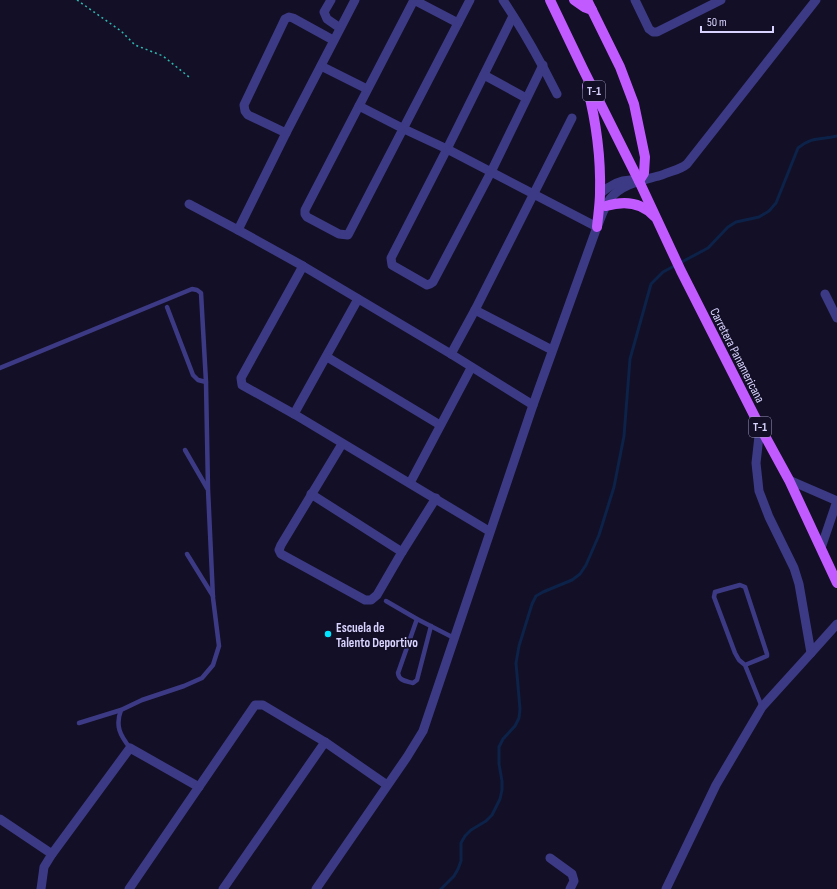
<svg xmlns="http://www.w3.org/2000/svg" width="837" height="889" viewBox="0 0 837 889" font-family="'Sofia Sans Condensed',sans-serif">
  <style>
    .lines { fill: none; stroke-linecap: round; stroke-linejoin: round }
    .stream { stroke: #0c2248; stroke-width: 3 }
    .path { stroke: #2fb8b0; stroke-width: 1.5; stroke-dasharray: 2 3; stroke-linecap: butt }
    .service { stroke: #3d3a85; stroke-width: 4.5 }
    .minor { stroke: #3d3a85; stroke-width: 9 }
    .primary { stroke: #c25bff; stroke-width: 10 }
    .poi-dot { fill: #00e5ff; stroke: #130f26; stroke-width: 1.5 }
    .labels { text-anchor: middle; stroke-width: 3.5; stroke-linejoin: round; paint-order: stroke }
    .shield { fill: #130f26; stroke: #9e99be; stroke-width: 1 }
    .shield-label { font-size: 12px; font-weight: bold; fill: #d9d4ff }
    .street-label { font-size: 13px; fill: #d9d4ff; stroke: #130f26 }
    .poi-label { font-size: 13px; font-weight: bold; fill: #d9d4ff; stroke: #130f26; text-anchor: start }
  </style>
  <rect width="100%" height="100%" fill="#130f26"/>
  <g class="lines">
    <path class="stream" d="M441,889L454,876L458,869L461,861V843L465,836L471,830L486,821L492,815L500,799L502,790V781L499,764V747L503,739L515,726L519,718L520,709L516,663L519,646L532,604L536,596L543,592L572,580L580,574L586,565L599,535L614,487L624,436L630,359L651,284L663,272L708,248L728,227L736,222L759,217L769,211L776,203L798,148C813,136 820,140 837,136"/>
    <path class="path" d="M77,0L121,31L135,45L163,56L189,77"/>
    <g class="service">
      <path d="M167,307L193,375L198,380L206,382"/>
      <path d="M0,368L192,289L197,290L201,293L206,382L208,489L213,598L219,646L213,665L202,678L184,686L142,700L121,710C115,726 120,735 130,748"/>
      <path d="M185,450L207,488"/>
      <path d="M187,554L213,596"/>
      <path d="M386,601L417,619L454,638"/>
      <path d="M417,619L398,673C399,681 406,681 413,683L417,680L431,626"/>
      <path d="M745,665L767,656V654L745,587L740,585L715,592L714,597L735,653L739,660L745,665L762,707"/>
      <path d="M79,723L121,710"/>
    </g>
    <g class="minor">
      <path d="M331,0L324,12L327,19L340,28"/>
      <path d="M414,0L305,210V214L307,217L339,234L348,235L470,0"/>
      <path d="M414,0L458,23"/>
      <path d="M503,0C523,30 541,62 557,94"/>
      <path d="M635,0L649,29L653,32H657L721,0"/>
      <path d="M513,16L447,149L391,258L392,265L427,285L430,284L433,282L491,172L543,65"/>
      <path d="M321,66L367,89"/>
      <path d="M484,75L526,98"/>
      <path d="M359,106L404,129L447,149L597,227"/>
      <path d="M286,133L248,115L245,111L244,105L285,19L289,17L293,18L333,40"/>
      <path d="M600,194C611,184 623,177 638,181"/>
      <path d="M189,204L238,230"/>
      <path d="M303,266L238,230L286,133L355,0"/>
      <path d="M825,294L837,318"/>
      <path d="M475,310L552,350"/>
      <path d="M451,354L475,310L572,118"/>
      <path d="M327,357L440,425"/>
      <path d="M294,414L358,299"/>
      <path d="M760,427L756,463L759,491L769,517L794,568L799,584L811,653L837,624"/>
      <path d="M342,444L281,545L279,550L281,554L365,600H371L377,595L402,552L436,498"/>
      <path d="M789,480L837,501"/>
      <path d="M410,483L471,368"/>
      <path d="M311,494L402,552"/>
      <path d="M489,531L294,414L242,385L241,378L303,266L451,354L533,405"/>
      <path d="M821,548L837,501"/>
      <path d="M0,819L52,854"/>
      <path d="M550,858L572,874L574,881L570,889"/>
      <path d="M41,889L44,867L52,854L130,748L199,787"/>
      <path d="M129,889L255,705H263L325,742L387,785"/>
      <path d="M223,889L325,742"/>
      <path d="M316,889L407,757L423,731L533,405L597,227C601,218 604,207 610,199C622,183 645,180 662,175C671,171 680,170 687,164L816,0"/>
      <path d="M666,889L716,785L762,707L811,653"/>
    </g>
    <g class="primary">
      <path d="M550,0L583,69L639,181L681,271L760,427L789,480L837,583"/>
      <path d="M574,0L584,7L592,10"/>
      <path d="M587,0L620,67L634,104L645,157L644,173L639,181"/>
      <path d="M587,86C596,121 601,158 600,193C600,204 598,216 597,227"/>
      <path d="M606,206C623,201 641,202 654,216"/>
    </g>
  </g>
  <circle class="poi-dot" cx="328" cy="634" r="4"/>
  <g class="labels">
    <g class="shield">
      <rect x="583" y="81" width="22" height="20" rx="3"/>
      <rect x="749" y="417" width="22" height="20" rx="3"/>
    </g>
    <g class="shield-label">
      <text x="594" y="95">T-1</text>
      <text x="760" y="431">T-1</text>
    </g>
    <g class="street-label">
      <text transform="translate(738 355) rotate(63)" y="5">Carretera Panamericana</text>
    </g>
    <g class="poi-label">
      <text x="336" y="632">Escuela de<tspan x="336" dy="15">Talento Deportivo</tspan></text>
    </g>
  </g>
  <path d="M701 26v6h72v-6" fill="none" stroke="#d9d4ff" stroke-width="2"/>
  <text x="707" y="26" font-size="12" fill="#d9d4ff" stroke="#130f26" stroke-width="3" paint-order="stroke">50 m</text>
</svg>
